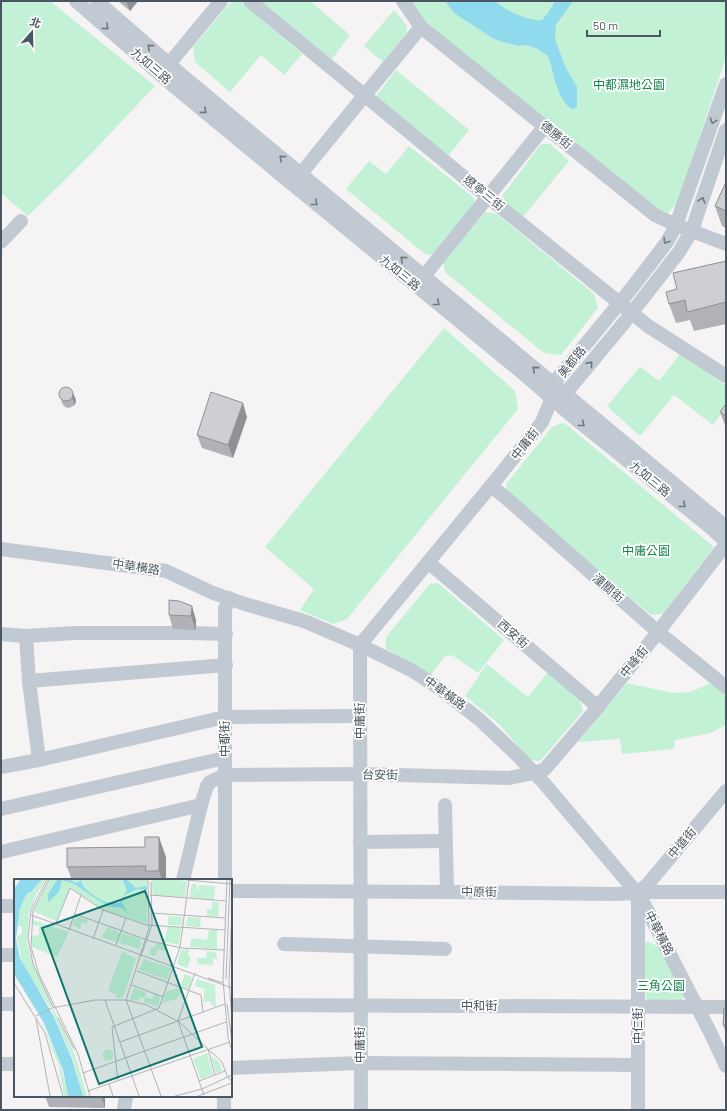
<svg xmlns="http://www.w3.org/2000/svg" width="727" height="1111" viewBox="0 0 727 1111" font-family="Barlow,'Noto Sans TC',sans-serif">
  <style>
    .green { fill: #c3f1d5 }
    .water { fill: #90daee }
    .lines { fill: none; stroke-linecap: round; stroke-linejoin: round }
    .minor { stroke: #c1cad2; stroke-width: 14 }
    .wall { fill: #b0b2b7 }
    .shaded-wall { fill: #909195 }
    .building { fill: #cdcfd5; stroke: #909195 }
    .oneway { stroke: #6e7983 }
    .labels { text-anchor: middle; stroke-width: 3.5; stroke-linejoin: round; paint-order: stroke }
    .street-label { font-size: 12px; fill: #4a5661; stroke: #fff }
    .park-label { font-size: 12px; fill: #17864f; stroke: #fff }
    .inset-road { fill: none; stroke: #b1b4b9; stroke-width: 1 }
    .view { fill: #0f766e; fill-opacity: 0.15; stroke: #0f766e; stroke-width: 2 }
    .inset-edge { fill: none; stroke: #4a5661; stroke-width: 2 }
  </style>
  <rect width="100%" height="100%" fill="#f5f3f3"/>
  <g class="green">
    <path d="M1,1H50L155,86L87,158L28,216L1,193Z"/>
    <path d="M235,1H240L302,54L284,75L261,55L230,92L195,62L193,47L229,4Z"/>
    <path d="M261,1H310L350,35L332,59Z"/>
    <path d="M403,1H726V57L678,202L668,213L653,207L421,27Z"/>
    <path d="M394,10L407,26V32L383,62L364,46Z"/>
    <path d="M396,70L469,130L448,156L377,98V95Z"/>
    <path d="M541,144H550L569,161L523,217L504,201L503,195Z"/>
    <path d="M409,146L473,197L476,206L434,255L425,254L346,189L369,161L386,174Z"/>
    <path d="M485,212L497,214L594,294L598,308L561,355L544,353L445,272L443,263Z"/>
    <path d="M444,328L515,391L518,409L347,619L333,624L300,610L314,589L265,547Z"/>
    <path d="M680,354L726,385V407L713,425L674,395L640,436L607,406L640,367L659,381Z"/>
    <path d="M562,423L567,425L714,547L663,614L651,615L508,494L506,484L552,427Z"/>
    <path d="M438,583L504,640L478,673L452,655L444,657L431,675L386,649V637L430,584Z"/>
    <path d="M487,664L528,697L548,672L580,701L583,711L540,761L530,760L499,724L465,696Z"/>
    <path d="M627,683L673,693L690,692L711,683L726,696V725L711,733L675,740L674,749L622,754L620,739L578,742Z"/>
    <path d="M647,942L652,943L659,948L684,996L682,1001L649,1002L646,997L644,944Z"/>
  </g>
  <path class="water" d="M445,1H495C508,12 525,20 542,20L548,13L555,1H573L556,25L555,39L565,66L577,87V106L576,108L571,109C555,95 555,74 548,56L536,48L526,45L518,46L503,42L494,39L454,13Z"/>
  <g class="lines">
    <g class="minor">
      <path d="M76,1L170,83L280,174L525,375L572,416L710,527L726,542"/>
      <path d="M97,1L184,77L726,527"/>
      <path d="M250,1L488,197L648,326L726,376"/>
      <path d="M403,1L421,27L655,215L676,225L726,244"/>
      <path d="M164,70L221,1"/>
      <path d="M295,181L364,96L421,27"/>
      <path d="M1,242L21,221"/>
      <path d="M424,276L545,126"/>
      <path d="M558,396L565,394L623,324L679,252L692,230L726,130"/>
      <path d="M491,486L505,497L658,632L726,687"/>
      <path d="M1,549L166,571L213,593L245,604L304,621L360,645L413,671L443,691L480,720L518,756L543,782L637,893L644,904L710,1032L726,1066"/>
      <path d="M428,562L598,707"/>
      <path d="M1,634L26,636L74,633H190L226,634"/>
      <path d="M26,636L29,681L39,760"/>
      <path d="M29,681L226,665"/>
      <path d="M1,767L39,760L225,717L360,716"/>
      <path d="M445,805L447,892"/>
      <path d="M1,809L225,758"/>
      <path d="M360,842L445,841"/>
      <path d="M1,852L201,805"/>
      <path d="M183,880L201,805L207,786L210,782L225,775L360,774L509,778L535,773L545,769L593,713L658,632L726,544"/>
      <path d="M225,880V609L229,598"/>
      <path d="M231,891L447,892L615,894L652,892H726"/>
      <path d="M1,906H15"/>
      <path d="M284,944L445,949"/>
      <path d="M1,955H15"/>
      <path d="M1,1004H15"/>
      <path d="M231,1005L726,1007"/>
      <path d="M1,1064H15"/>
      <path d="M231,1068L360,1063L638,1065"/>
      <path d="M124,1110L126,1096"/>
      <path d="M224,1110V1096"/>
      <path d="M361,1110L360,645L499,476L542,422L552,398L553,384L631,289L667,242L676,225L726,84"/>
      <path d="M638,1110V904L637,893L647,885L726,791"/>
    </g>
  </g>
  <g class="wall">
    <path d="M118,1H138L130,11Z"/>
    <path d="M726,182V228L722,226L715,206Z"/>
    <path d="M726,261V324L694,331L690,320L676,323L669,304L677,289Z"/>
    <path d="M73,393L76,400L75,405L69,408L65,407L62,403L60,396Z"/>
    <path d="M726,404V428L720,412Z"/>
    <path d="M247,417L233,458L202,448L197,435Z"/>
    <path d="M169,600L196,620V630L173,629L169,615Z"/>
    <path d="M145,847L166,857V880H72L67,867Z"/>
    <path d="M726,1008V1033L723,1025Z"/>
    <path d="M45,1096H105V1108L49,1107Z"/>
  </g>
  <g class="shaded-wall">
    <path d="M126,1H138L130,11Z"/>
    <path d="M73,393L76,400L75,405L72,398Z"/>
    <path d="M243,403L247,417L233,458L228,445Z"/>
    <path d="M192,606L196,620V630L191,616Z"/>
    <path d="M159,837L166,857V880H162L159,871Z"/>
    <path d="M101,1096H105V1108Z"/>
  </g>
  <g class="building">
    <path d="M726,182V211L715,206Z"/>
    <path d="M726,261V302L687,312L685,300L669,304L666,292L677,289L673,273Z"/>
    <circle cx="66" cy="394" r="7"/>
    <path d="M211,392L243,403L228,445L197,435Z"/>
    <path d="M726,404V416L720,412Z"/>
    <path d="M169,600L179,601L192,606L191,616L169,615Z"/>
    <path d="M145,837H159V871H145L146,866L67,867V848L145,847Z"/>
    <path d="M724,1008H726V1025H723Z"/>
  </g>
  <defs><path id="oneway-chevron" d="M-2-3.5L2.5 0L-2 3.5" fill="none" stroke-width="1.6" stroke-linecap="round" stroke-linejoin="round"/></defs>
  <g class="oneway">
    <use href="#oneway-chevron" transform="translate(106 27) rotate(41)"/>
    <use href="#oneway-chevron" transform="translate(150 47) rotate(-139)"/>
    <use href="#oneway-chevron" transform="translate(204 111) rotate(40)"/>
    <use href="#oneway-chevron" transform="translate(713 121) rotate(109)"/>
    <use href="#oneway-chevron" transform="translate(282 158) rotate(-140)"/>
    <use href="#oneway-chevron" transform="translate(702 200) rotate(-72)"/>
    <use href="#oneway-chevron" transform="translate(315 203) rotate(39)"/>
    <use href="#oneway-chevron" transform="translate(666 241) rotate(123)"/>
    <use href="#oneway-chevron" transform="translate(403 259) rotate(-140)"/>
    <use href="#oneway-chevron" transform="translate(437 303) rotate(39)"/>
    <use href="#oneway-chevron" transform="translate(590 364) rotate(-51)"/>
    <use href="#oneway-chevron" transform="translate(535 369) rotate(-140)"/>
    <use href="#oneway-chevron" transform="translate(582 424) rotate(38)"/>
    <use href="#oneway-chevron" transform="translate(683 505) rotate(39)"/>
  </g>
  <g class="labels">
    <g class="street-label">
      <text transform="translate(151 66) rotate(41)" y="4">九如三路</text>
      <text transform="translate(556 135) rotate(39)" y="4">德勝街</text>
      <text transform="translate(484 193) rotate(39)" y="4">遼寧三街</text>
      <text transform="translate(400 273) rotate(39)" y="4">九如三路</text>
      <text transform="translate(572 362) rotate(-51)" y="4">美都路</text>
      <text transform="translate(525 444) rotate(-52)" y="4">中庸街</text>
      <text transform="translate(650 479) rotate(39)" y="4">九如三路</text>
      <text transform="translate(136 567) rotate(8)" y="4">中華橫路</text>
      <text transform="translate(608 588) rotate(41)" y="4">潼關街</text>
      <text transform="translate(513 634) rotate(41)" y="4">西安街</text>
      <text transform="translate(634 662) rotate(-51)" y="4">中峰街</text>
      <text transform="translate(445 693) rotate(36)" y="4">中華橫路</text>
      <text transform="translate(360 721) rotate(-90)" y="4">中庸街</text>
      <text transform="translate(225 739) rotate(-90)" y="4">中都街</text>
      <text transform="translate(380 775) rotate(1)" y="4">台安街</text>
      <text transform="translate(682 843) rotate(-50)" y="4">中道街</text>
      <text transform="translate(479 892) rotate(1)" y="4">中原街</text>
      <text transform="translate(659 933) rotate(63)" y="4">中華橫路</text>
      <text x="479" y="1010">中和街</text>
      <text transform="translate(638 1026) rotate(-90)" y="4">中仁街</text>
      <text transform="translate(360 1045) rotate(-90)" y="4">中庸街</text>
    </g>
    <g class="park-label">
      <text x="629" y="89">中都濕地公園</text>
      <text x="646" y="555">中庸公園</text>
      <text x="661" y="990">三角公園</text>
    </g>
  </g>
  <g transform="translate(14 879)">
    <rect width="218" height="218" fill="#f5f3f3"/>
    <path d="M27,1H32L23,14L15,32L13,64L17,80L38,127L36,128L14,94L7,79L3,58L8,54V48L3,46L6,29L13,14L17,13ZM36,1H133V45L89,31L57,9L42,42L19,32ZM137,1H166L173,3L171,18L139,16ZM178,5H182L184,13L185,6L201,7L200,21L175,18ZM198,23H205L204,38L193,37V30H198ZM62,37L74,41L72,45L68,43L66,50L58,46ZM154,37L168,38V46H154ZM174,38L187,39L186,48L171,47ZM19,41L55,53L43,78L18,68L17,57L25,56V47L19,46ZM154,47L167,49L165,66L150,63ZM94,48L106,54L103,63L87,58ZM195,51H203V70L176,68L177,59L193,61ZM108,54L127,60L126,70L105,64ZM142,64L152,66L151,72L144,70L141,77L135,75L137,68L141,69ZM175,70L174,77L177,78L173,89L163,85L167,71ZM108,72L122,80L109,118L102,119L103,116L94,112ZM193,72L202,73L203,80H199V86L183,85V79H192ZM130,80L157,89L153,101L125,91ZM171,95L178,98L175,110L166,108ZM183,100L201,106L202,127L200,128L195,122L189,123L191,110L181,107ZM120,109L132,113L131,118L138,120L140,115L146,118L144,128L130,123V119L126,118L124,122L116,120ZM164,109L169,111L162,120L148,124L152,113ZM40,131L61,176L73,217H69L59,180L38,132ZM26,139L46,184L54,217H50L45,187ZM88.5 176a5.5 5.5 0 1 1 11 0a5.5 5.5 0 1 1-11 0ZM193,174L199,195L187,200L179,180ZM197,177L206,184L208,192L202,194Z" fill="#c3f1d5"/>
    <path d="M6,1H27L17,13L13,14L6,29L2,60L6,79L40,138L58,180L69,217H54L49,191L30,144L0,95V10ZM43,1H48L45,13L34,23V15ZM48,1H56L63,4L67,1L69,7L75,13L88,22L99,24H106L113,11L109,1H113L122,9L133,7V11L123,10L111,16L108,24L114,35L108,29L93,27L60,5Z" fill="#90daee"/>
    <path class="inset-road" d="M33,1L17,30L14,59L19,85L39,128M35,1L19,31L17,68L25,95L64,175L76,217M134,1L135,49L112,121L147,217M172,1L218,5M213,1L209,101L214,158L218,172M136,16L212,22M137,34L212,39M61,35L136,62L168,69L210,71M17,36L218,109M42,44L56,9L89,31L132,46L211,51M55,51L67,16M79,60L89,31M102,66L112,39M127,77L138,46L137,3M123,92L187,116L189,133M181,94L164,142L190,216M194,99L209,104M212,100L216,1M0,104L31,154L49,217M118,106L149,118M91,121L125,217M213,125L218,163M22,137L38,129L81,121H112L133,126L165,143L208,183L214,199L218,202M44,139L60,170M22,140L36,217M218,141L215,102L218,31M106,163L211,125M194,170L201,196M69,194L212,143M104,202L98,148L145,129L166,68L175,1M185,202L211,192M95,205L99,217M74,212L216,163M161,217L188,210L218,196M184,217L218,204"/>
    <path class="view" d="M131,12L188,168L85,205L28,49Z"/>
    <rect width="218" height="218" class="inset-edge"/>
  </g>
  <rect width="727" height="1111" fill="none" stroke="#4a5661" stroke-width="4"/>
  <g transform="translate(32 32) rotate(20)" stroke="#ffffff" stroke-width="3" paint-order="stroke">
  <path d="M0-3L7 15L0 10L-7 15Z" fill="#4a5661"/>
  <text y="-6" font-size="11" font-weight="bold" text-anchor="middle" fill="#4a5661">北</text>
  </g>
  <path d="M587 30v6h73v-6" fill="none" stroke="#4a5661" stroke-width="2"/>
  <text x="593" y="30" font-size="12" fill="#4a5661" stroke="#ffffff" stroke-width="3" paint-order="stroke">50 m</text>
</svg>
